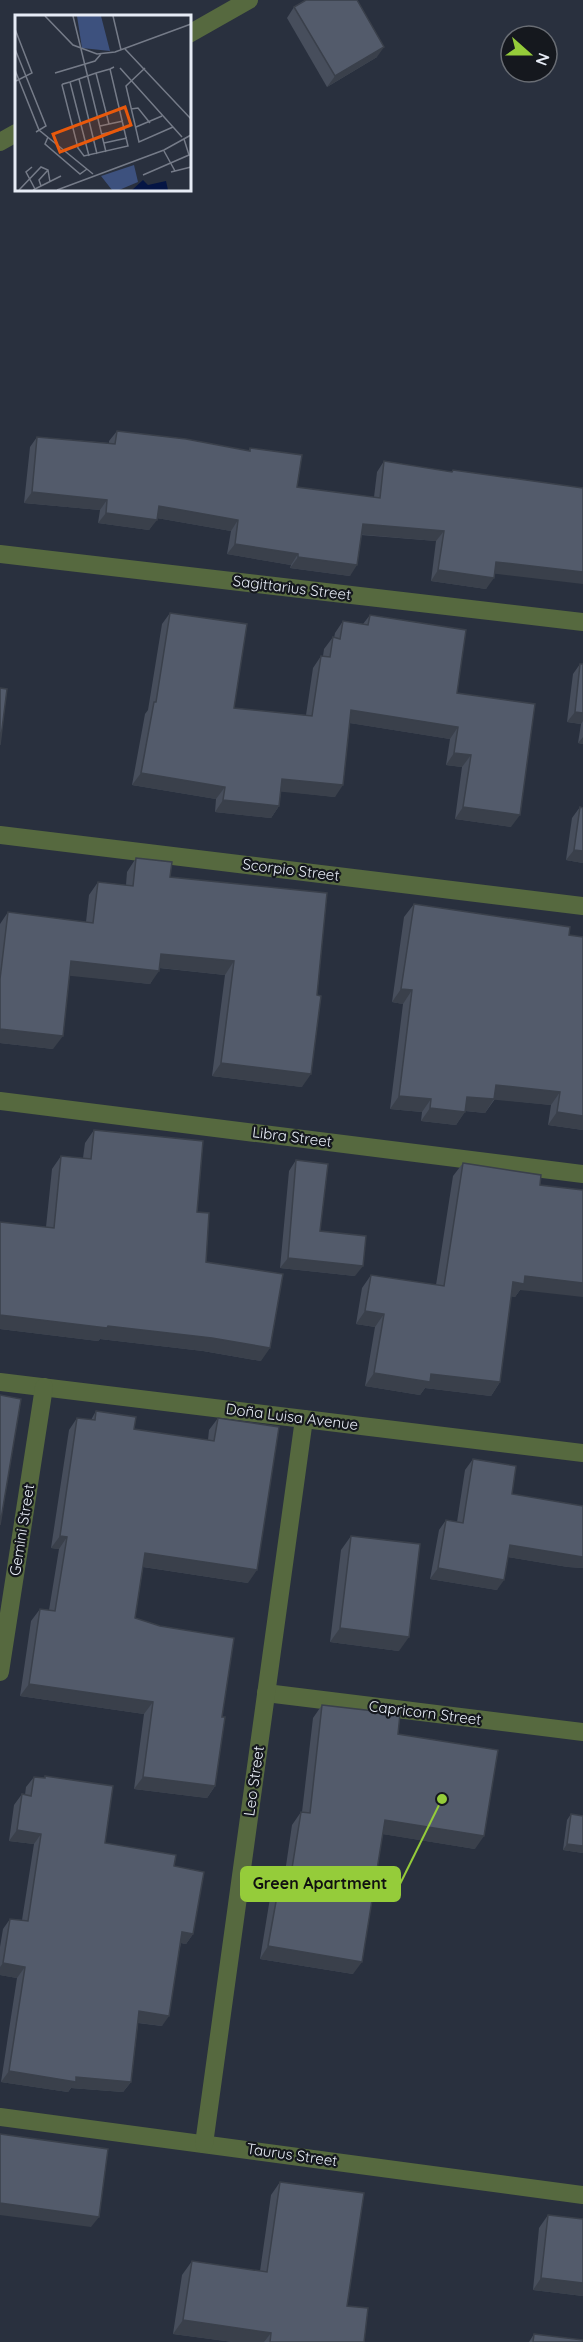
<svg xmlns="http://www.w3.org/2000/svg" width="583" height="2342" viewBox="0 0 583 2342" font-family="Quicksand,sans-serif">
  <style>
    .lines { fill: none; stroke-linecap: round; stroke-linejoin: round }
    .minor { stroke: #56693f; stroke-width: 18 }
    .wall { fill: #474e5c }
    .shaded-wall { fill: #3a404b }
    .building { fill: #535b6b; stroke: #3a404b; stroke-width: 1.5 }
    .labels { text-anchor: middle; stroke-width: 4.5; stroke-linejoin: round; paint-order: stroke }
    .street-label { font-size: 15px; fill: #e7ecf6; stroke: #15181e }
    .inset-road { fill: none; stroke: #757b88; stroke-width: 1.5 }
    .view { fill: #e8590c; fill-opacity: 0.15; stroke: #e8590c; stroke-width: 3 }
    .inset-edge { fill: none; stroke: #e7ecf6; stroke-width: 3 }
    .leader { fill: none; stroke: #95cc3a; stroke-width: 2 }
    .callout-dot { fill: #95cc3a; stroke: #15181e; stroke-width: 2 }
    .callout { fill: #95cc3a; stroke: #95cc3a; stroke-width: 2 }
    .callout-label { font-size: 16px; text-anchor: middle; font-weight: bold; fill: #111 }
  </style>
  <rect width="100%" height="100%" fill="#29303e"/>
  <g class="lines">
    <g class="minor">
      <path d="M189,34L249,0"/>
      <path d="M0,142L16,133"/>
      <path d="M0,554L583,622"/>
      <path d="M0,835L583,906"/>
      <path d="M0,1101L583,1174"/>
      <path d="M0,1382L583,1453"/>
      <path d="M0,1672L44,1387"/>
      <path d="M266,1693L583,1732"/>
      <path d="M0,2117L583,2195"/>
      <path d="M204,2144L304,1419"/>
    </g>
  </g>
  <g class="wall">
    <path d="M294,7L377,57L327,87L287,18Z"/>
    <path d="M117,431L248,451L250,448L297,487L374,497L377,472L384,461L451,472L453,470L494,573L486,589L431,581L436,541L361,535L350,576L290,568L291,565L227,554L231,531L157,518L149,530L98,523L100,510L24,503L30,447L37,437L109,443V441Z"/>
    <path d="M170,613L234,708L306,715L313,668L321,656H323L324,649L333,637L334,638L335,633L343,621L363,624L370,615L457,693L511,827L455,819L462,767L446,765L450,739L350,723L335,797L281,791L279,806L271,818L215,812L216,799L132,785L145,714L148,710L162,624Z"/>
    <path d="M580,664H583V744L578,743L581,724L567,722L573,674Z"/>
    <path d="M580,807L583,808V863L566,860L572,818Z"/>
    <path d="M136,858L170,877L327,893L302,1087L212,1076L225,975L159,968L150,984L70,975L53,1049L0,1043V924L8,912L86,922L89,895L98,882L126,885L127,872Z"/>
    <path d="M414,904L569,935L583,1130L548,1125L551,1105L495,1099L485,1113L465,1111L456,1125L421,1121L422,1112L390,1109L403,1004L392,1002L404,917Z"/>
    <path d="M94,1130L197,1212L206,1262L261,1361L203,1351L100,1339L98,1341L0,1329V1222L46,1227L52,1169L61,1156L83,1158L85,1143Z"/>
    <path d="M296,1160L320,1231L355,1276L280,1268L289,1171Z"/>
    <path d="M463,1163L520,1290L515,1297L511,1296L500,1382L491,1396L425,1388L420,1395L365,1386L375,1327L356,1324L362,1288L371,1275L436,1285L453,1176Z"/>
    <path d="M96,1411L134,1429L208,1440L209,1430L218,1418L248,1583L143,1567L135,1618L222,1717L215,1786L207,1798L134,1789L144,1714L20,1696L31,1621L40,1609L49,1610L59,1549L51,1548L69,1430L77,1418L91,1420Z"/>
    <path d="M473,1459L512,1494L583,1506V1568L568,1567L508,1557L497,1590L430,1579L439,1530L446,1520L457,1522L465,1470Z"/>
    <path d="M351,1536L399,1651L330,1642L341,1550Z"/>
    <path d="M322,1705L398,1734L475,1849L383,1834L353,1974L260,1959L270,1898L279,1885L283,1886L292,1825L301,1812H302L313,1718Z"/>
    <path d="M45,1776L105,1843L174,1866L193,1934L186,1944L181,1943L162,2026L138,2023L131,2082L123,2092L71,2088L68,2092L1,2082L17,1978L0,1975V1947L3,1929L10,1919L22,1920L34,1844L9,1841L14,1805L22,1794L25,1795L26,1787L34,1777L44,1778Z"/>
    <path d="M571,1814L583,1853L563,1850L567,1820Z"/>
    <path d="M280,2182L347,2306L364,2342H233L173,2334L182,2275L192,2261L260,2271L271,2195Z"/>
    <path d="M548,2215L583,2219V2296L533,2290L539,2228Z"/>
    <path d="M534,2334L583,2342H529Z"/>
  </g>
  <g class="shaded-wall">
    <path d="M384,47L377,57L327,87L335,76Z"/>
    <path d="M32,492L107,500L100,510L24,503Z"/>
    <path d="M159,506L238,520L231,531L151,517Z"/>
    <path d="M106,513L157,520L149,530L98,523Z"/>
    <path d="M363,524L444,531L436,541L355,534Z"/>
    <path d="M235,544L298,554L291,565L227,554Z"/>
    <path d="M298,557L357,565L350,576L290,568Z"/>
    <path d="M496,562L583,572V584L489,573Z"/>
    <path d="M438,570L494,578L486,589L431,581Z"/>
    <path d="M351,710L458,727L450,739L343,722Z"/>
    <path d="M575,712L583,713V721L581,724L567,722Z"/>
    <path d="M583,737V744L578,743Z"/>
    <path d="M454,753L471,755L462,767L446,765Z"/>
    <path d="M141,773L225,787L216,799L132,785Z"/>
    <path d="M282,779L343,785L335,797L274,791Z"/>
    <path d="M223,800L279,806L271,818L215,812Z"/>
    <path d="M463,807L520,815L511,827L455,819Z"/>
    <path d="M574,850L583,851V863L566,860Z"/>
    <path d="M161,954L234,961L225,975L152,967Z"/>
    <path d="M71,961L159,971L150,984L62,975Z"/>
    <path d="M401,989L412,990L403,1004L392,1002Z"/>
    <path d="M0,1029L63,1036L53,1049L0,1043Z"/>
    <path d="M221,1063L311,1074L302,1087L212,1076Z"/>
    <path d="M496,1085L560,1092L551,1105L487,1099Z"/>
    <path d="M399,1096L431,1099L422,1112L390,1109Z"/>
    <path d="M467,1097L494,1099L485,1113L457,1110Z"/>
    <path d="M430,1108L465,1112L456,1125L421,1121Z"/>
    <path d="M557,1112L583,1116V1130L548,1125Z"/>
    <path d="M288,1258L363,1266L355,1276L280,1268Z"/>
    <path d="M525,1276L583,1283V1297L520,1290L515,1297L503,1295L513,1282Z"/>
    <path d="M365,1311L384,1314L375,1327L356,1324Z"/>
    <path d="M0,1315L108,1326L212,1338L270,1348L261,1361L203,1351L100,1339L98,1341L0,1329Z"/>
    <path d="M374,1373L431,1374L500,1382L491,1396L425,1388L420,1395L365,1386Z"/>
    <path d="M60,1536L67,1537L59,1549L51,1548Z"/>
    <path d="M510,1545L583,1557V1568L568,1567L502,1556Z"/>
    <path d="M145,1553L257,1570L248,1583L137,1566Z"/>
    <path d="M438,1568L504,1580L497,1590L430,1579Z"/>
    <path d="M340,1628L409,1637L399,1651L330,1642Z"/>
    <path d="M29,1684L153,1702L144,1714L20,1696Z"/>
    <path d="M143,1777L215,1786L207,1798L134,1789Z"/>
    <path d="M385,1820L484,1836L475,1849L376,1833Z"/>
    <path d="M17,1830L41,1834L34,1844L9,1841Z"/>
    <path d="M567,1844L583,1846V1853L563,1850Z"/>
    <path d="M182,1932L193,1934L186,1944L175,1942Z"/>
    <path d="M268,1946L362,1962L353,1974L260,1959Z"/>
    <path d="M3,1963L25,1967L17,1978L0,1975V1967Z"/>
    <path d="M139,2011L169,2016L162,2026L132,2022Z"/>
    <path d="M9,2071L131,2082L123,2092L71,2088L68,2092L1,2082Z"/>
    <path d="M0,2203L99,2217L91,2227L0,2215Z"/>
    <path d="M541,2278L583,2283V2296L533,2290Z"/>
    <path d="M183,2320L271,2333L264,2342H233L173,2334Z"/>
  </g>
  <g class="building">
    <path d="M306,0H357L384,47L335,76L294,7Z"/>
    <path d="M117,431L186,439L250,451V448L302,455L297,487L380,498L384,461L452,472L453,470L583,488V572L496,562L494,578L438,570L444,531L363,524L357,565L298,557V554L235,544L238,520L159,506L157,520L106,513L107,500L32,492L37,437L115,444Z"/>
    <path d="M170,613L247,624L234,708L312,716L321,656L330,657L333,637L340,639L343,621L368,625L370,615L466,630L457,693L535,704L520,815L463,807L471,755L454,753L458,727L351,710L343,785L282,779L279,806L223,800L225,787L141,773L154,702H156Z"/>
    <path d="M580,664H583V713L575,712Z"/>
    <path d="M0,688L7,689L0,745Z"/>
    <path d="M580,807L583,808V851L574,850Z"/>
    <path d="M136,858L172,862L170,877L327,893L317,995L321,996L311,1074L221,1063L234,961L161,954L159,971L71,961L63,1036L0,1029V979L8,912L93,923L98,882L133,886Z"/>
    <path d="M414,904L570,927L569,935L583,937V1116L557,1112L560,1092L496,1085L494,1099L467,1097L465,1112L430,1108L431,1099L399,1096L412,990L401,989Z"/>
    <path d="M94,1130L203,1141L197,1212L209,1213L206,1262L283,1274L270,1348L212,1338L108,1326L107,1328L0,1315V1222L54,1228L61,1156L91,1159Z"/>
    <path d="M296,1160L328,1164L320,1231L366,1236L363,1266L288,1258Z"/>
    <path d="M463,1163L541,1175L540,1185L583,1190V1283L525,1276L524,1284L513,1282L500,1382L431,1374L430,1382L374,1373L384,1314L365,1311L371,1275L444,1286Z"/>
    <path d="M0,1395L21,1399L0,1525Z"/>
    <path d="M96,1411L136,1417L134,1429L214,1441L218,1418L279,1427L257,1570L145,1553L135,1618L160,1626L234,1638L222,1717H225L215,1786L143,1777L153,1702L29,1684L40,1609L55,1611L67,1537L60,1536L77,1418L95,1420Z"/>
    <path d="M473,1459L516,1466L512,1494L583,1506V1557L510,1545L504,1580L438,1568L446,1520L463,1523Z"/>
    <path d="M351,1536L420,1544L409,1637L340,1628Z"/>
    <path d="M322,1705L400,1714L398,1734L498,1750L484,1836L385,1820L362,1962L268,1946L279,1885L289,1887L301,1812L310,1813Z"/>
    <path d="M45,1776L113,1786L105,1843L176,1855L174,1866L204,1872L193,1934L182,1932L169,2016L139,2011L131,2082L76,2077V2082L9,2071L25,1967L3,1963L10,1919L28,1921L41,1834L17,1830L22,1794L31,1796L34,1777L45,1778Z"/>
    <path d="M571,1814L583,1816V1846L567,1844Z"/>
    <path d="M0,2134L108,2149L99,2217L0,2203Z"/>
    <path d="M280,2182L364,2193L347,2306L368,2308L364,2342H270L271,2333L183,2320L192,2261L267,2272Z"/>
    <path d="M548,2215L583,2219V2283L541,2278Z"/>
    <path d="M534,2334L583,2340V2342H533Z"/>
  </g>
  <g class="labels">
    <g class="street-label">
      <text transform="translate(292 588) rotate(7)" y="5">Sagittarius Street</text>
      <text transform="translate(291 870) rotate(7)" y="5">Scorpio Street</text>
      <text transform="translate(292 1137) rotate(7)" y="5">Libra Street</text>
      <text transform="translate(292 1417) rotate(7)" y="5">Doña Luisa Avenue</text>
      <text transform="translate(22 1530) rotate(-81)" y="5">Gemini Street</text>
      <text transform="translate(425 1713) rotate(7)" y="5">Capricorn Street</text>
      <text transform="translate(254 1781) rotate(-82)" y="5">Leo Street</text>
      <text transform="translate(292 2155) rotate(8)" y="5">Taurus Street</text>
    </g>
  </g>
  <g transform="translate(15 15)">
    <rect width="176" height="176" fill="#29303e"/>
    <path d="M62,1H86L95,36L67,33ZM119,150L123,167L104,175H97L86,161Z" fill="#3d517e"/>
    <path d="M128,165L133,170L151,166L153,175H117Z" fill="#051544"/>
    <path class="inset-road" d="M30,1L58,30L82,39L100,37L176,9M58,1L91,137M98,1L106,35M0,14L17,58L1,66M0,34L31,111L21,117M110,34L176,104M105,53L167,122M130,53L111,71L124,127L158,112M95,54L113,131L69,141L63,133L47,70L48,69L55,67L81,58L95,54L99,52M0,55L24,115L78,159M40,58L80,46L86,39M81,58L94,109M64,64L82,139M55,67L74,141M116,94L123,93L135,108M85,111L108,106M121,112L147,101M87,119L110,114M33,122L30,129L65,159L72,154M89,128L112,123M149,136L160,156M17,152L11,157L20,174M156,157L176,152M128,160L174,140L169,124M26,171L24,165L33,155M4,175L26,152L33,155L35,167M18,175L46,161M42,175L149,135L176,120"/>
    <path class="view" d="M110,92L116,110L45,137L38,119Z"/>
    <rect width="176" height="176" class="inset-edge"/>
  </g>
  <path class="leader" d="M442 1799L400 1884"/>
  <circle class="callout-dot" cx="442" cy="1799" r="6"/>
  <rect class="callout" x="241" y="1867" width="159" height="34" rx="6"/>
  <g class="callout-label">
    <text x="320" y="1889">Green Apartment</text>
  </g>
  <g transform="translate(529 54) rotate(111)"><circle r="28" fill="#15181e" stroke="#696d74" stroke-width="1.5"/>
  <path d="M0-4.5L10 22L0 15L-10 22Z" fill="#95cc3a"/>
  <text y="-9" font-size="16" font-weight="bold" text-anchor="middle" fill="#e7ecf6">N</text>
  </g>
</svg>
